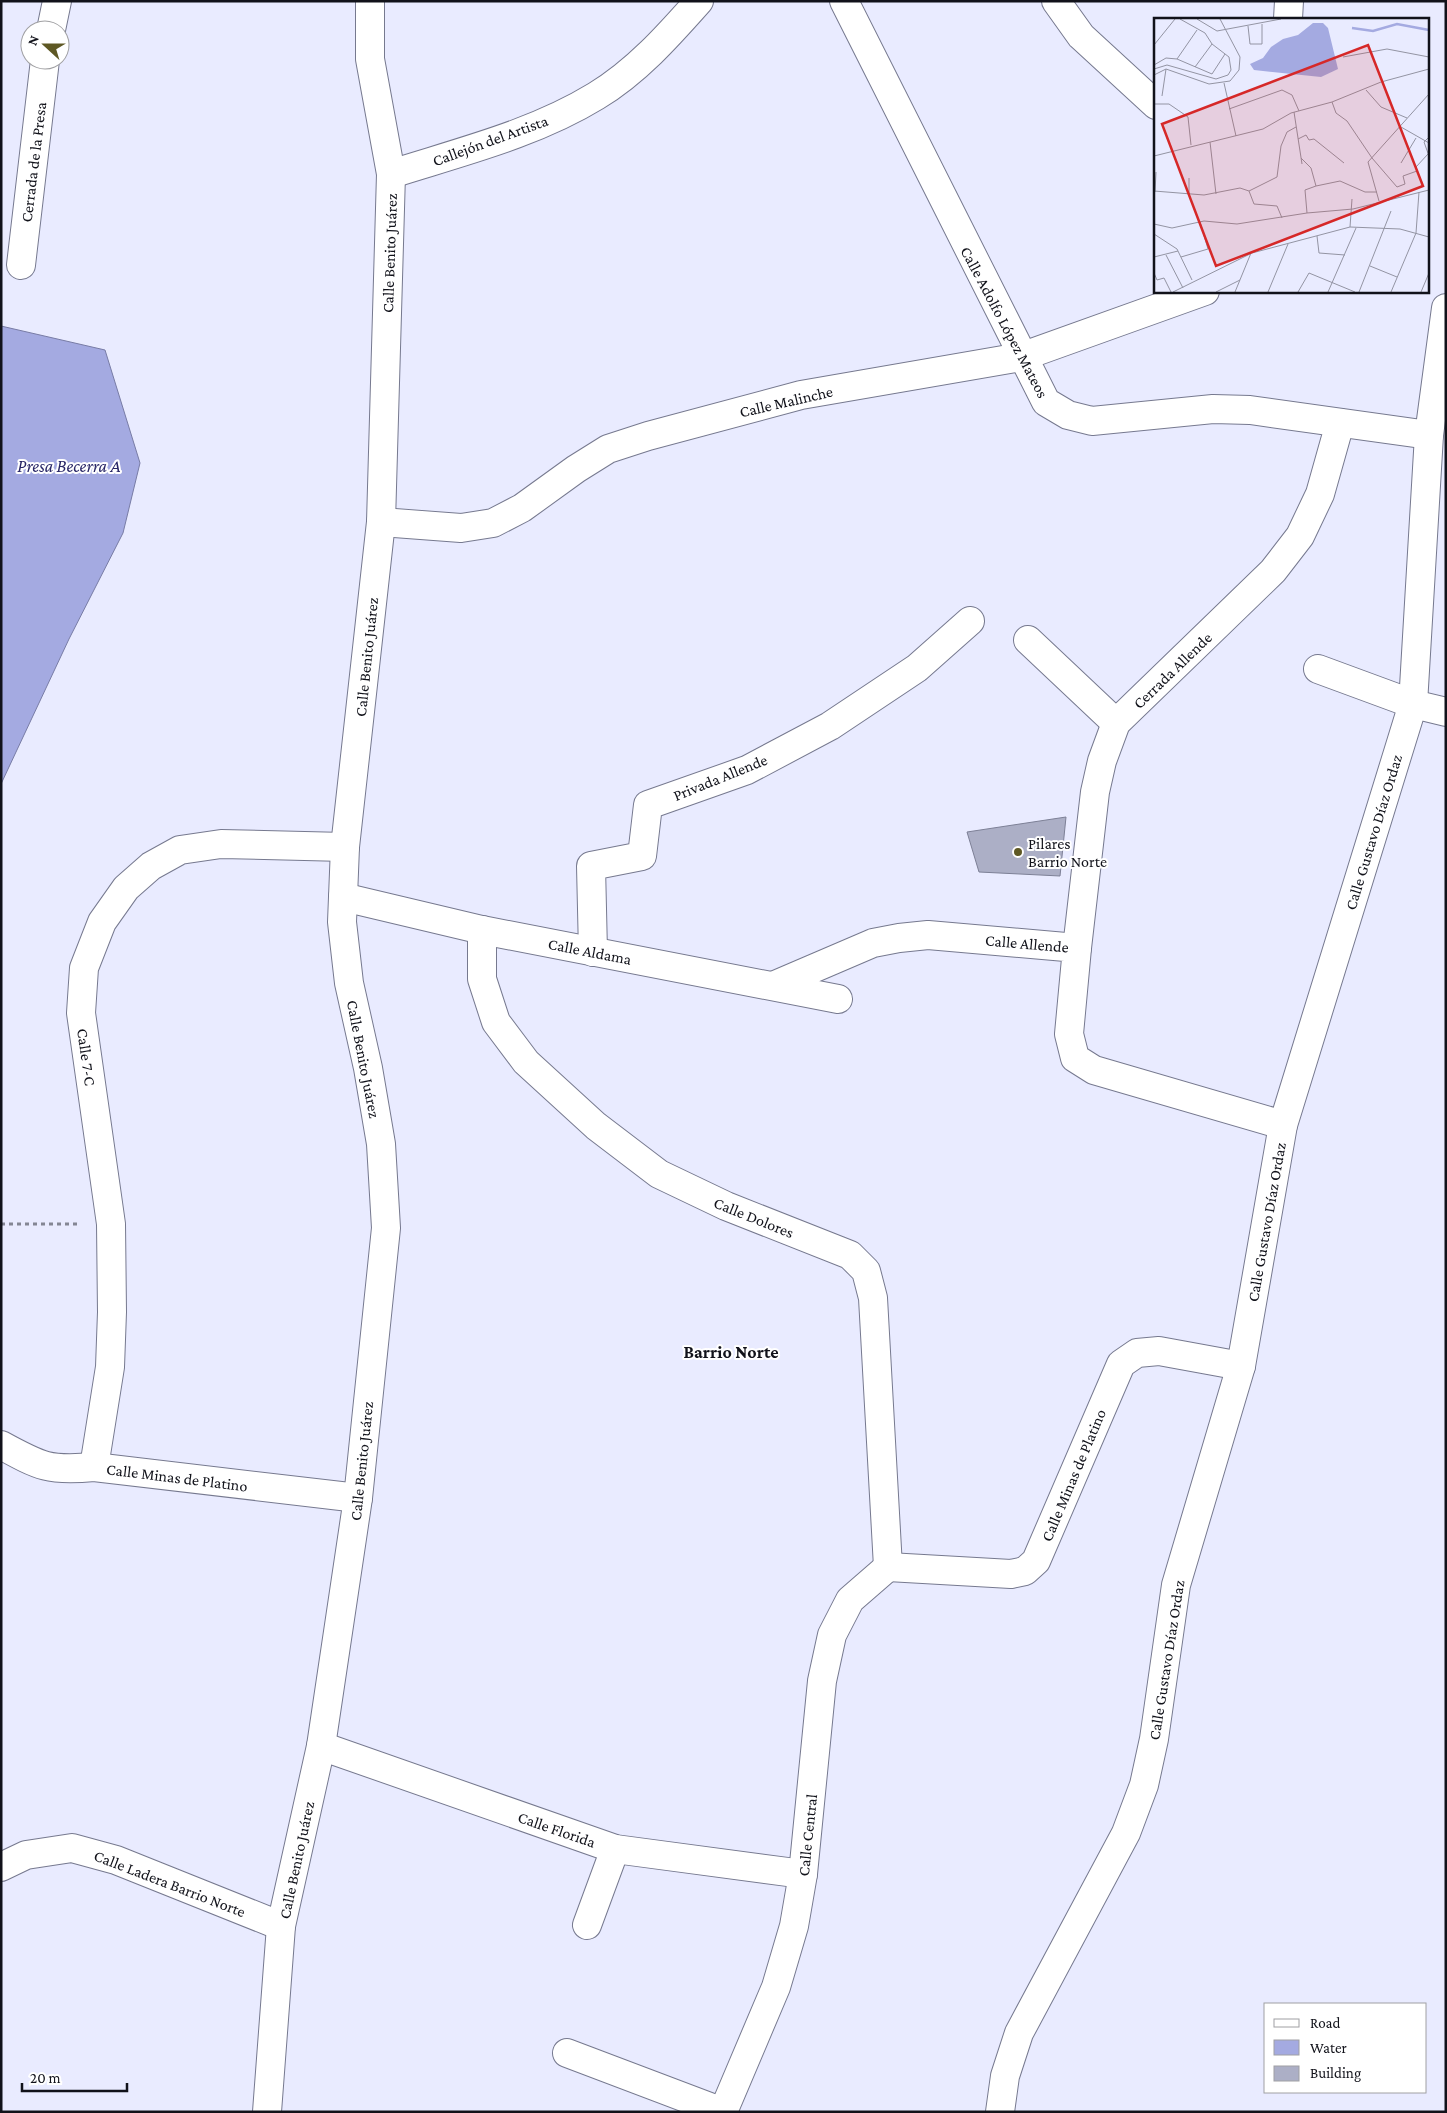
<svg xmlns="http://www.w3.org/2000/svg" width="1447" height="2113" viewBox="0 0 1447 2113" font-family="'Crimson Pro',serif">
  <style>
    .water { fill: #a4aae1; stroke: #787ca5 }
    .building { fill: #acafc6; stroke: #7d8096 }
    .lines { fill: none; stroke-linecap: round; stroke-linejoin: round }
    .minor-casing { stroke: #76798f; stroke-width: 30 }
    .path { stroke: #848694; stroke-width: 3; stroke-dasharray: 4 4; stroke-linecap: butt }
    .minor { stroke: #fff; stroke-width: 28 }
    .poi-dot { fill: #5e5824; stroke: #fff; stroke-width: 2 }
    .labels { text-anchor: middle; stroke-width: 4; stroke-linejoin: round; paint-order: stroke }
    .street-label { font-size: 16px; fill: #11121a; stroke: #fff }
    .poi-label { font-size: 16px; fill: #11121a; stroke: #fff; text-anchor: start }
    .water-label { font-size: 18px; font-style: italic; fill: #282666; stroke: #fff }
    .neighbourhood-label { font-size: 18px; font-weight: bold; fill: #11121a; stroke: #fff }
    .inset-river { fill: none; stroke: #a4aae1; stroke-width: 2.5 }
    .inset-road { fill: none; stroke: #9394a3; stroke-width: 1 }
    .view { fill: #d62828; fill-opacity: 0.15; stroke: #d62828; stroke-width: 2.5 }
    .inset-edge { fill: none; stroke: #11121a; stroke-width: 2.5 }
  </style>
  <rect width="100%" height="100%" fill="#e9ebff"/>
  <path class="water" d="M1,326L105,350L140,463L123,533L69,639L1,784Z"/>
  <path class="building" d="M1066,817L1060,876L979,872L967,832Z"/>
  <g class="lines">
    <defs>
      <g id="minor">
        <path d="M844,1L1046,402L1068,415L1092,421L1213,409L1250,410L1429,435"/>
        <path d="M1056,1L1081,36L1156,105"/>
        <path d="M1288,19L1289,1"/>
        <path d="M51,30L57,1"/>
        <path d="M391,174C460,152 534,134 596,96C636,72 668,36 699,1"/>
        <path d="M21,265L45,60"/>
        <path d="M381,522L461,528L493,523L522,508L576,469L608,449L648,436L801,395L1021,357L1205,291"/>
        <path d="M1028,640L1116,723"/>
        <path d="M1318,669L1413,704L1446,712"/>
        <path d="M343,897L482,930L838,999"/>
        <path d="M482,930V979L496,1022L526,1062L596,1126L659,1174L726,1206L850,1255L866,1271L873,1298L888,1567"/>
        <path d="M1077,948L1095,792L1102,761L1116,723L1273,571L1300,536L1320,494L1340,423"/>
        <path d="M593,952L591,866L642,856L648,805L747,770L830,726L917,668L970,621"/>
        <path d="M775,985L873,943L899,938L928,935L1077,948L1069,1034L1075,1058L1094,1070L1283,1125"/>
        <path d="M1,1445C41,1467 49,1471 94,1467L358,1498"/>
        <path d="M94,1467L110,1367L112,1312L111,1224L81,1013L84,968L102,922L126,888L151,866L180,850L221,844L345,847"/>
        <path d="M888,1567L1011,1574L1025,1571L1036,1561L1121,1364L1137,1353L1159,1351L1241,1366"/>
        <path d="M321,1746L615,1849L803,1874"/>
        <path d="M1,1867L26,1855L72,1848L116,1860L281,1926"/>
        <path d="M587,1925L615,1849"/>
        <path d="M567,2053L723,2112"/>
        <path d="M267,2112L281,1926L321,1746L358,1498L386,1228L381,1144L368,1068L349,983L342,922L345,847L381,522L391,174L370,59V1"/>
        <path d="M723,2112L776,1987L794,1926L803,1874L822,1681L832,1635L850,1600L888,1567"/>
        <path d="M1000,2112L1005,2076L1019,2033L1126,1833L1144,1785L1154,1739L1176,1585L1241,1366L1283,1125L1413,704L1429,435L1446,308"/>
      </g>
    </defs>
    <use href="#minor" class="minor-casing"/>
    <path class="path" d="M1,1224H78"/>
    <use href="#minor" class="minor"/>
  </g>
  <circle class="poi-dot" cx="1018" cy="852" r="5"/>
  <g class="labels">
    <g class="street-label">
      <text transform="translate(490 140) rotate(-20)" y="6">Callejón del Artista</text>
      <text transform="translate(33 162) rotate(-83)" y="6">Cerrada de la Presa</text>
      <text transform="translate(389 253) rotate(-88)" y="6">Calle Benito Juárez</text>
      <text transform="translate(1005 322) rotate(62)" y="6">Calle Adolfo López Mateos</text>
      <text transform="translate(786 401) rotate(-13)" y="6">Calle Malinche</text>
      <text transform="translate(366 657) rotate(-84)" y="6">Calle Benito Juárez</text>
      <text transform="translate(1172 670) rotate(-44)" y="6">Cerrada Allende</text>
      <text transform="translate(720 777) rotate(-22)" y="6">Privada Allende</text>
      <text transform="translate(1373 832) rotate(-73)" y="6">Calle Gustavo Díaz Ordaz</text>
      <text transform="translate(1027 943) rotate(5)" y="6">Calle Allende</text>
      <text transform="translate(590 951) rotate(11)" y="6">Calle Aldama</text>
      <text transform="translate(87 1057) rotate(82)" y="6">Calle 7-C</text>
      <text transform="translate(364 1059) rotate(79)" y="6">Calle Benito Juárez</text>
      <text transform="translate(754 1217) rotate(22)" y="6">Calle Dolores</text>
      <text transform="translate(1266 1222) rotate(-80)" y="6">Calle Gustavo Díaz Ordaz</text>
      <text transform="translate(361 1461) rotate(-84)" y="6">Calle Benito Juárez</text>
      <text transform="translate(1073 1475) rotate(-67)" y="6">Calle Minas de Platino</text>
      <text transform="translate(177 1477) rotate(7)" y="6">Calle Minas de Platino</text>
      <text transform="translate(1166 1660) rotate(-81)" y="6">Calle Gustavo Díaz Ordaz</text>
      <text transform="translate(557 1829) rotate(19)" y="6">Calle Florida</text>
      <text transform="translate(807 1835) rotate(-84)" y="6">Calle Central</text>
      <text transform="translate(296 1860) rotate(-78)" y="6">Calle Benito Juárez</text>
      <text transform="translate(170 1883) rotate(21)" y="6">Calle Ladera Barrio Norte</text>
    </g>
    <g class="poi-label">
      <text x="1028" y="849">Pilares<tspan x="1028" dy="18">Barrio Norte</tspan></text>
    </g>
    <g class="water-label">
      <text x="69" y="472">Presa Becerra A</text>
    </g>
    <g class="neighbourhood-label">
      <text x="731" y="1358">Barrio Norte</text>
    </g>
  </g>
  <g transform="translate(1154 18)">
    <rect width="275" height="275" fill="#e9ebff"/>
    <path d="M159,5H169L174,10L184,51L167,59L100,52L96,46L109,40L117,29L129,21L144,17Z" fill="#a4aae1"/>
    <path class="inset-river" d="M198,10L219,13L243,6L275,12"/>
    <path class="inset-road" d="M43,1L63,13L127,1M94,8L96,26H108V6M0,27L21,1M189,39L233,31L275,39M23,41L43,12M0,47L12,40L23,41L58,56L71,36M41,49L58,26M0,51L13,47L62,61L74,57L77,52L75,39L58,26L51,15L26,1M0,57L12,51L55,66L76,63L85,52L86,39L66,1M70,65L82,118M212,72L227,89L253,100M8,78L12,51M178,84L182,95L193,103L218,140L243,169L251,166L249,158L263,153L262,149L274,136M0,86H15L34,99L37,127M75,91L128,72L138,77L145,93M140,94L148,146M247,109L275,125M275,119L270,124L275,138M144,121L152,117L155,122L160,121L190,145M56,124L62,176M0,138L109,111L137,95L178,84L227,64L275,51M147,140L157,150L162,168L151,172L153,195M247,145L262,120M35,160V177M162,168L186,163L211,174H223M0,173L50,177L86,170L95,173M95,173L123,159L127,128L133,114L142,109M95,173L100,186L123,188L128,200M1,174L2,154M225,183L214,144L275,76M0,206L18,210L50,203L83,206L153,195L199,191L275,172M196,209L198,181M0,216L23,231L38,262M163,218L165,235L191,237M12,237L29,270M0,239L24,233M27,239L54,231L46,204M216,248L243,259M0,255L3,262L10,260L17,274M19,274L98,235L196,209L246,211L275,219M62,274L86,262M81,274L97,235M114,274L134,226M144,274L155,255L201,274M174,274L202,210M205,274L237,193M237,274L262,215L265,174M267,274L275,255"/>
    <path class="view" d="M214,27L269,168L62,248L8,106Z"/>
    <rect width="275" height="275" class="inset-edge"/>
  </g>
  <rect width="1447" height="2113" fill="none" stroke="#11121a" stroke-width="5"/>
  <rect x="1264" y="2003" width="162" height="90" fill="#ffffff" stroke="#a0a0a3"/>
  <rect x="1274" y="2019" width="25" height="8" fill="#ffffff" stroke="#a0a0a3"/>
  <text x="1310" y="2028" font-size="15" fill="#11121a">Road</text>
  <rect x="1274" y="2040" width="25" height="15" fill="#a4aae1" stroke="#a0a0a3"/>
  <text x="1310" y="2053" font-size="15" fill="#11121a">Water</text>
  <rect x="1274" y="2066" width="25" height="15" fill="#acafc6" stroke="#a0a0a3"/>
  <text x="1310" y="2078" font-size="15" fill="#11121a">Building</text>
  <g transform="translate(45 45) rotate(291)"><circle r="24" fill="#ffffff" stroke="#a0a0a3"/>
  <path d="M0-4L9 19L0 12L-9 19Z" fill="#5e5824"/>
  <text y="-8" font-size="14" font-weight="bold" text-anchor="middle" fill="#11121a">N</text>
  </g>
  <path d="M22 2083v8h105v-8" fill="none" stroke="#11121a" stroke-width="2.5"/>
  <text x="30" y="2083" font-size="15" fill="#11121a" stroke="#ffffff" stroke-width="4" paint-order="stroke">20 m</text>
</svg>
